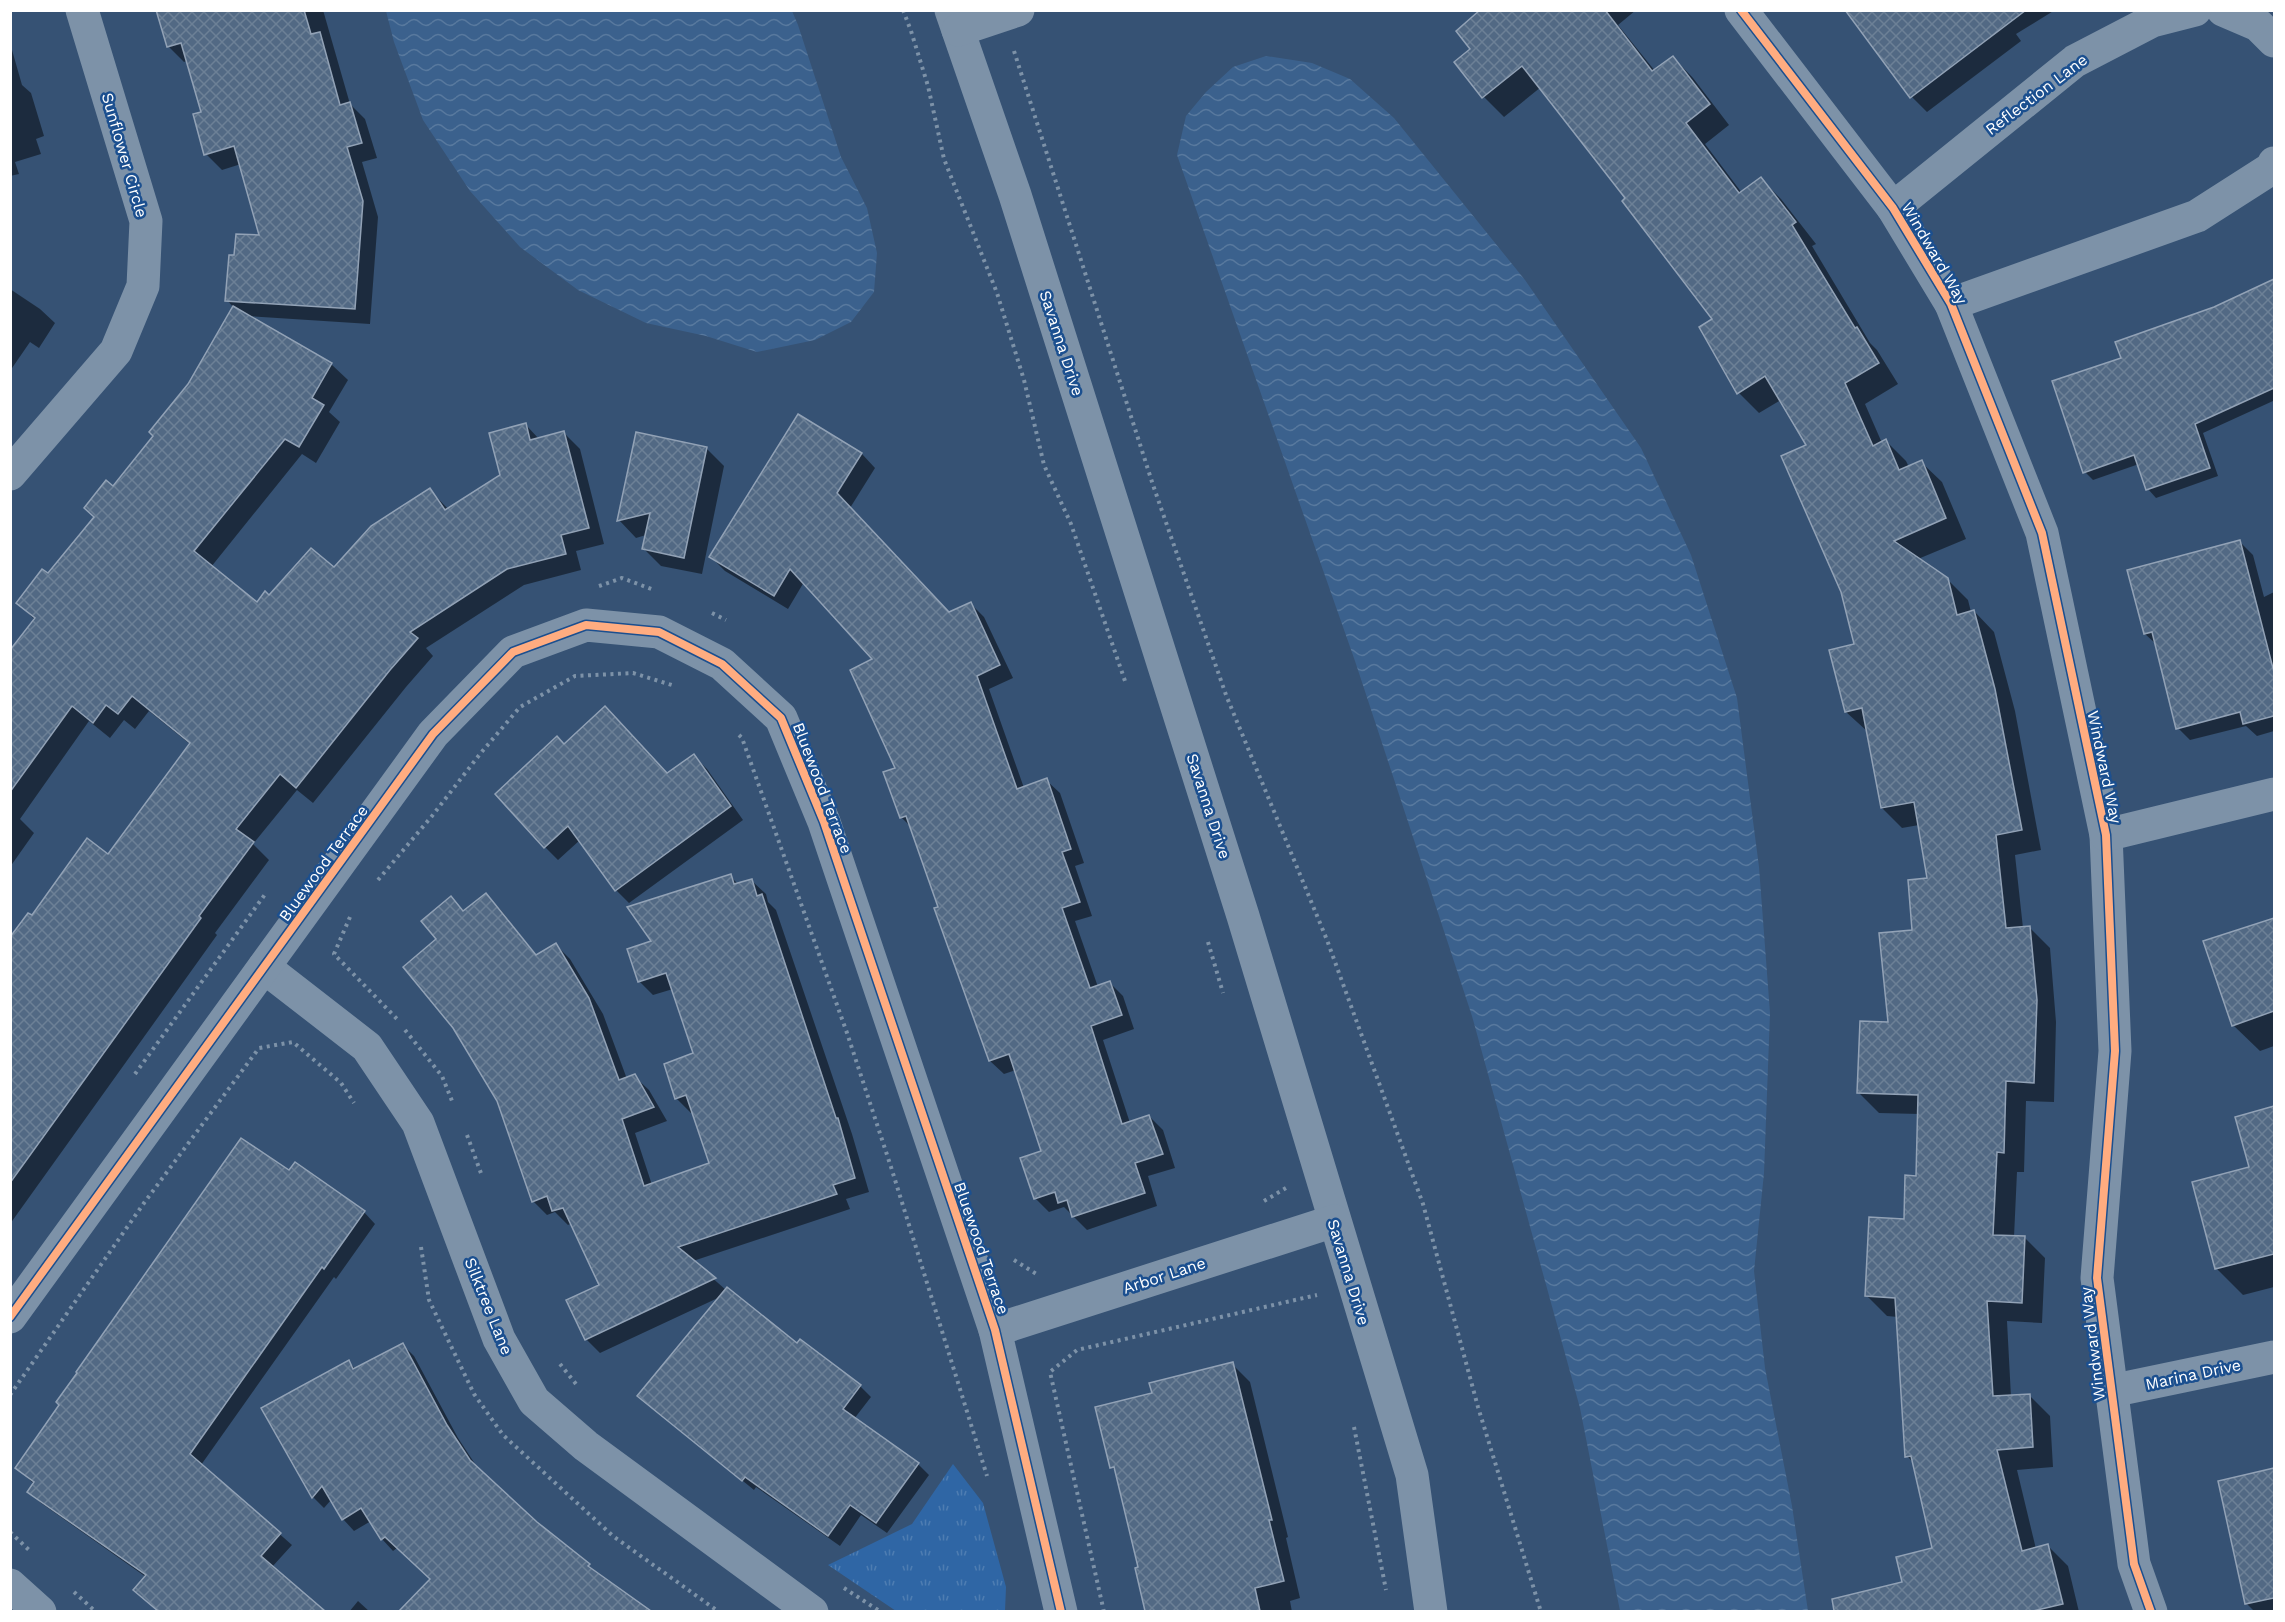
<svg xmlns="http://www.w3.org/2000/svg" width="2285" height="1622" viewBox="0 0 2285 1622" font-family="'Work Sans',sans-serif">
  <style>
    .grass { fill: url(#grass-tufts) }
    .water { fill: url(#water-waves) }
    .shadow { fill: #0007 }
    .building { fill: url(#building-cross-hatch); stroke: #92a2b6; stroke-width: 1.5 }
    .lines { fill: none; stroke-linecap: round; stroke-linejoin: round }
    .path { stroke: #7d92a8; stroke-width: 4; stroke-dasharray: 3 4.5; stroke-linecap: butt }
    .street { stroke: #7d92a8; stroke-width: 33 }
    .cycleway-casing { stroke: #1b4f8f; stroke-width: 11 }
    .cycleway { stroke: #ffac80; stroke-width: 8 }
    .labels { text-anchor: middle; stroke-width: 5; stroke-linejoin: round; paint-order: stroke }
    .street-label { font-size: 16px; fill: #fff; stroke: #1b4f8f }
  </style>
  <defs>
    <pattern id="grass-tufts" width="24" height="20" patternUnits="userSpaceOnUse" patternTransform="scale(1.5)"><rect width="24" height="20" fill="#2f66a5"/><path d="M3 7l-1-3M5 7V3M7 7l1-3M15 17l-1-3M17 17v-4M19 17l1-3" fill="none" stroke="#4e7db2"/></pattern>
    <pattern id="water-waves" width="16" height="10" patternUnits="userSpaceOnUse" patternTransform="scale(1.5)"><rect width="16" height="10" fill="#3b618d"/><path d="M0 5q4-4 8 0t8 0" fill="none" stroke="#58799e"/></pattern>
    <pattern id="building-cross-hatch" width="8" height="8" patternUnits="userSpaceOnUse" patternTransform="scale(1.5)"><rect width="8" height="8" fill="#526984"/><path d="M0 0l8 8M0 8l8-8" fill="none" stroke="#6c8096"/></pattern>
  </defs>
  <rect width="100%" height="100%" fill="#365274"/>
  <path class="grass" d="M953,1464L983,1503L1006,1587L1005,1611H896L828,1565L912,1524Z"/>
  <g class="water">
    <path d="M386,11H792L798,25L841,157L867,208L877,253L874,292L851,322L815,340L757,352L706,336L646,323L578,290L520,247L470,191L423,120L394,42Z"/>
    <path d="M1266,56L1312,63L1350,79L1394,118L1525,280L1641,448L1691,555L1737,698L1759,867L1770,1013L1764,1173L1754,1271L1765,1368L1792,1506L1808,1611H1620L1580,1408L1472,1016L1355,661L1177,155L1186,116L1206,92L1233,67Z"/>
  </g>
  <g class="shadow">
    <path d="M161,10H323L350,104L365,119L377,158L362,162L378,217L370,324L247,316L331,364L348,380L329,412L340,422L316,463L302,454L211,567L257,604L334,570L430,490L449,510L501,475L526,425L539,439L564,433L580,449L604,544L576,551L581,570L524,585L426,648L433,656L406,687L313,803L297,790L253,844L269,860L215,933L217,935L10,1224V950L32,917L108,856L191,745L149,711L135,729L124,720L110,738L89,721L20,819L34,833L10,867V653L35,620L18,603L48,575L95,518L113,488L155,437L190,385L234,308L227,300L236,256L261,237L241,164L222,170L206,154L203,113L187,61L184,62L168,46Z"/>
    <path d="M1483,10H1636L1618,25L1655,71L1673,57L1693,78L1729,125L1705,144L1742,193L1761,179L1781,199L1816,244L1812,246L1870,343L1877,350L1898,384L1865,404L1882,443L1886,441L1906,461L1909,467L1921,462L1942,482L1966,539L1918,559L1947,579L1968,600L1971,612L1974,611L1994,632L2015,711L2041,850L2015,855L2023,928L2029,927L2050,948L2056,1022L2054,1102L2026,1101L2024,1172H2017L2014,1237H2024L2045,1258L2042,1323L2007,1321L2011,1397L2029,1395L2050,1416L2053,1467L2017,1470L2036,1549L2048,1546L2068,1566L2079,1612H1881L1875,1590L1904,1583L1934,1549L1914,1463L1907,1456L1898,1317L1887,1316L1867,1296L1905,1220L1917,1177L1919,1114L1879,1113L1859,1093L1890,1023L1929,879L1919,825L1902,828L1882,808L1868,732L1846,712L1855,645L1808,445L1781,400L1759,413L1739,393L1715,320L1627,199L1541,87L1504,117L1484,97L1456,63L1472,49Z"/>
    <path d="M1864,10H2055L2016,34L2021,41L1927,112L1912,97Z"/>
    <path d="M10,43L22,85L31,93L44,136L36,139L41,154L15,162L19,174L10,176Z"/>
    <path d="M2274,281V405L2273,401L2203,433L2218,476L2156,498L2148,489L2139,464L2093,480L2085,472L2123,359L2214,308Z"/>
    <path d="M10,289L40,309L55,323L39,348L30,342L10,371Z"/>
    <path d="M799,416L862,454L875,468L850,508L949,614L971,604L984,617L1013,678L989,689L1024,788L1046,780L1060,793L1084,863L1075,866L1092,916L1075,921L1098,987L1110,983L1123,996L1134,1029L1103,1040L1130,1123L1149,1116L1163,1130L1175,1168L1148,1176L1157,1206L1087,1230L1064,1207L1049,1212L1035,1198L1043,1151L1016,1070L1004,1074L990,1061L912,828L901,817L897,769L874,660L804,582L788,609L725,571L711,557Z"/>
    <path d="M707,449L724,466L702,574L661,566L644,549L646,535L636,538L619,520Z"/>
    <path d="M2240,542L2253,555L2264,597L2274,592V731L2257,736L2246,726L2190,740L2178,728L2156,644L2145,634Z"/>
    <path d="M564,745L667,775L694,756L707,769L743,820L629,903L616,890L580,840L558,860L545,847Z"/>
    <path d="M730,876L738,884L751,880L766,894L768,902L776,910L852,1134L869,1192L846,1199L850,1209L693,1261L726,1290L797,1345L860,1386L871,1397L854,1419L918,1464L929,1475L887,1533L861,1515L840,1546L756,1487L754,1490L639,1396L720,1297L600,1353L586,1339L601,1286L572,1223L568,1225L555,1212L547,1215L533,1201L498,1101L438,939L451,898L465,912L486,895L500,909L537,956L556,945L570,959L603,1014L627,1079L634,1076L649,1090L667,1121L635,1133L652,1185L711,1164L693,1112L691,1113L676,1098L695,1054L673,989L653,995L639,981L654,942Z"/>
    <path d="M2274,919V1046L2260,1051L2233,1025L2205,942Z"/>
    <path d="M2274,1107V1287L2243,1295L2217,1269L2194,1184L2251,1169L2237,1118Z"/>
    <path d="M295,1164L364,1212L375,1224L336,1279L334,1277L201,1465L292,1545L272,1567L323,1612H159L147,1601L146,1577L41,1503L29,1492L34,1484L17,1468Z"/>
    <path d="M402,1344L414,1356L458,1438L479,1470L536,1523L601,1576L649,1612H401L432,1580L397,1548L393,1551L382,1539L371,1521L354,1531L343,1519L331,1500L324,1508L313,1497L348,1362L356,1369Z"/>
    <path d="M1232,1364L1250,1382L1288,1537L1286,1538L1300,1598L1290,1601L1292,1612H1145L1136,1569H1140L1117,1473L1112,1467L1154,1394Z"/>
    <path d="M2274,1470V1612H2255L2246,1603L2220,1482Z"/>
    <path d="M358,1601L370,1612H349Z"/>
  </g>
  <g class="building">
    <path d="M156,10H304L311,34L320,32L340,105L350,102L362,143L347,147L363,201L355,309L225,301L229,255H234L236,234L259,235L234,146L204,155L193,114L201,112L181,43L167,47Z"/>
    <path d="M1480,10H1605L1652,71L1673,56L1710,104L1686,123L1739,193L1761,177L1796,222L1792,225L1855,328L1857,327L1879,363L1845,383L1873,446L1886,439L1899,470L1922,460L1946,518L1894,541L1948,578L1957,615L1974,610L1995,689L2022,830L1996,835L2006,928L2030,926L2037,1000L2034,1083L2006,1081L2004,1153L1997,1152L1993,1235L2025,1236L2022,1303L1987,1301L1993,1396L2030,1394L2033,1447L1997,1450L2022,1551L2048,1544L2063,1604L2033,1611H1834L1832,1599L1902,1582L1896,1557L1932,1548L1911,1456L1905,1457L1895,1298L1865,1296L1869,1217L1904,1219L1905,1175L1916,1176L1918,1095L1857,1093L1860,1021L1888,1022L1879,933L1912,930L1908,880L1927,878L1914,802L1881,808L1862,708L1845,712L1829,650L1854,644L1841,592L1781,456L1806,445L1765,376L1737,394L1699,327L1712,319L1622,201L1625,198L1522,66L1482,98L1454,62L1470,49L1456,31Z"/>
    <path d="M1845,10H2026L1910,98Z"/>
    <path d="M2274,279V388L2195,424L2210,468L2146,490L2134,455L2083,473L2052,381L2121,358L2115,342L2214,307Z"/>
    <path d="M233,306L332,363L312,398L324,405L299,447L285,439L194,551L257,602L265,591L269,595L311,548L334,567L371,526L430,488L445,510L500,475L489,433L526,423L530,440L564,431L589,528L561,535L566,554L507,569L410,632L418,638L390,670L296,788L280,774L236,829L254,842L199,916L201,918L10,1183V937L28,913L32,915L87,838L108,854L190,743L132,696L118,714L106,705L93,723L72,706L10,792V650L35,618L16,603L42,569L48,573L94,517L84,508L106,480L113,486L153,436L149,432L188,384Z"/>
    <path d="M798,414L862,453L837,493L949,612L971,602L1000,665L977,676L1017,789L1047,778L1071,849L1062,852L1080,902L1062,908L1090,988L1110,981L1122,1015L1091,1026L1122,1124L1149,1115L1163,1154L1135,1163L1145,1193L1072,1217L1067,1200L1058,1203L1055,1192L1034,1199L1020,1158L1041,1151L1009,1054L989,1061L934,908L938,907L906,816L900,818L883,772L895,768L850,670L872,659L790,569L774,596L709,557Z"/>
    <path d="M636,432L707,447L684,558L642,549L650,513L617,521Z"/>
    <path d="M2240,540L2274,672V716L2243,724L2240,712L2176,729L2152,632L2144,634L2127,570Z"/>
    <path d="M605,706L667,773L694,754L731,806L615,891L568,826L544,848L495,794L557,736L564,744Z"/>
    <path d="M731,874L734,884L752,879L757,896L762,894L836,1118H838L855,1178L833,1185L837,1194L678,1247L716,1278L585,1340L566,1300L599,1285L563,1208L552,1211L547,1196L532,1202L497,1101L453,1028L403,967L436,939L421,921L451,896L463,911L486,893L536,955L556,943L589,998L619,1080L635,1074L654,1107L622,1119L644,1186L709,1163L686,1095L675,1099L664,1064L693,1053L666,973L638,982L627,949L651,941L627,907Z"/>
    <path d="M2274,918V1011L2232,1026L2203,941Z"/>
    <path d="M2274,1106V1254L2215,1269L2192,1182L2249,1167L2235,1117Z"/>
    <path d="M241,1138L289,1170L295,1162L365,1211L324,1269L322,1267L190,1454L281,1533L261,1556L325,1611H158L133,1590L146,1575L27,1492L34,1482L15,1468L59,1405L56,1402L77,1373L76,1372Z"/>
    <path d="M727,1287L797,1343L800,1339L861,1385L843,1409L919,1463L876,1523L850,1505L828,1536L745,1477L742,1481L637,1396Z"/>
    <path d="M403,1343L447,1425L470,1460L537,1522L590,1564L588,1566L651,1611H399L430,1579L385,1537L381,1540L361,1508L342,1520L322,1486L312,1498L261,1408L349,1360L353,1369Z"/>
    <path d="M1233,1362L1272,1520H1269L1284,1581L1255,1588L1260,1611H1145L1135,1568L1138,1567L1114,1467L1110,1468L1095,1407L1152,1393L1149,1383Z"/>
    <path d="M2274,1468V1598L2245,1604L2218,1481Z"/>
  </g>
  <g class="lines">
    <g class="path">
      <path d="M903,10L911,31L928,86L944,159L997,293L1024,380L1044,465L1071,524L1125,681"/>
      <path d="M1014,51L1153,485L1226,695L1327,940L1423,1204L1478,1407L1541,1612"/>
      <path d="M599,586L622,578L654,590"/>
      <path d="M712,613L726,620"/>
      <path d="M739,735L742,738L847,1033L891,1167L987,1476"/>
      <path d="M378,880L432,816L480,754L520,707L575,676L633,673L675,686"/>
      <path d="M350,917L334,954L397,1019"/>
      <path d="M1208,942L1223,993"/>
      <path d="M405,1030L442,1076L452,1101"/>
      <path d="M135,1074L266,893"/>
      <path d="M467,1135L482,1176"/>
      <path d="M1264,1201L1286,1188"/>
      <path d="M421,1247L429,1300L474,1394L503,1435L613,1536L719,1612"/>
      <path d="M1014,1260L1038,1275"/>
      <path d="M560,1364L576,1384"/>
      <path d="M10,1395L144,1203L259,1048L293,1042L341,1083L354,1103"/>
      <path d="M1354,1427L1386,1590"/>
      <path d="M10,1532L29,1550"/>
      <path d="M844,1588L881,1612"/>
      <path d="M74,1592L96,1612"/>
      <path d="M1104,1612L1050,1372L1077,1350L1317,1295"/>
    </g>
    <g class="street">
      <path d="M951,10L1015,195L1243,916L1412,1475L1431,1612"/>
      <path d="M1741,10L1893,208L1951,304L2042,533L2106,835L2115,1051L2097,1278L2134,1564L2151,1612"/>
      <path d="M2223,10L2258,25L2274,41"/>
      <path d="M958,30L1018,10"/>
      <path d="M1893,208L2075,61L2152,21L2195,10"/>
      <path d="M1951,304L2197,216L2272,168L2274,163"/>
      <path d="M10,474L116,351L143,286L146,221L82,10"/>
      <path d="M2106,835L2274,794"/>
      <path d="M264,967L367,1047L418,1123L499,1339L534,1401L586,1446L812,1612"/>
      <path d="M10,1317L433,734L513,652L586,625L659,632L722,664L781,718L824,822L995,1330L1061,1612"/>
      <path d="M995,1330L1334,1221"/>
      <path d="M2111,1391L2274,1357"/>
      <path d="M10,1585L40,1612"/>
    </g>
    <defs>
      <g id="cycleway">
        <path d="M1741,10L1893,208L1951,304L2042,533L2106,835L2115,1051L2097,1278L2134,1564L2151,1612"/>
        <path d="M10,1317L433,734L513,652L586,625L659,632L722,664L781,718L824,822L995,1330L1061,1612"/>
      </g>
    </defs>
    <use href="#cycleway" class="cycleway-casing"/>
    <use href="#cycleway" class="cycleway"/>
  </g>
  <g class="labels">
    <g class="street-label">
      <text transform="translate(2036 94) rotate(-37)" y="6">Reflection Lane</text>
      <text transform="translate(125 155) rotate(74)" y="6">Sunflower Circle</text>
      <text transform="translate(1935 253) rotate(60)" y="6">Windward Way</text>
      <text transform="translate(1062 343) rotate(72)" y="6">Savanna Drive</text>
      <text transform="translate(2105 767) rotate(78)" y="6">Windward Way</text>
      <text transform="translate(823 788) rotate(69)" y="6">Bluewood Terrace</text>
      <text transform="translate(1209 806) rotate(72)" y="6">Savanna Drive</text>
      <text transform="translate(323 863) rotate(-54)" y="6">Bluewood Terrace</text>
      <text transform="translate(982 1248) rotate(71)" y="6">Bluewood Terrace</text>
      <text transform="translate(1349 1272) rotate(73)" y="6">Savanna Drive</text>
      <text transform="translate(1164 1275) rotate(-18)" y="6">Arbor Lane</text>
      <text transform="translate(489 1306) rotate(68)" y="6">Silktree Lane</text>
      <text transform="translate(2092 1344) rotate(-97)" y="6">Windward Way</text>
      <text transform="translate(2193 1374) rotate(-12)" y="6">Marina Drive</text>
    </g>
  </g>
  <rect width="2285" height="1622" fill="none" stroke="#ffffff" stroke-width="24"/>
</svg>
